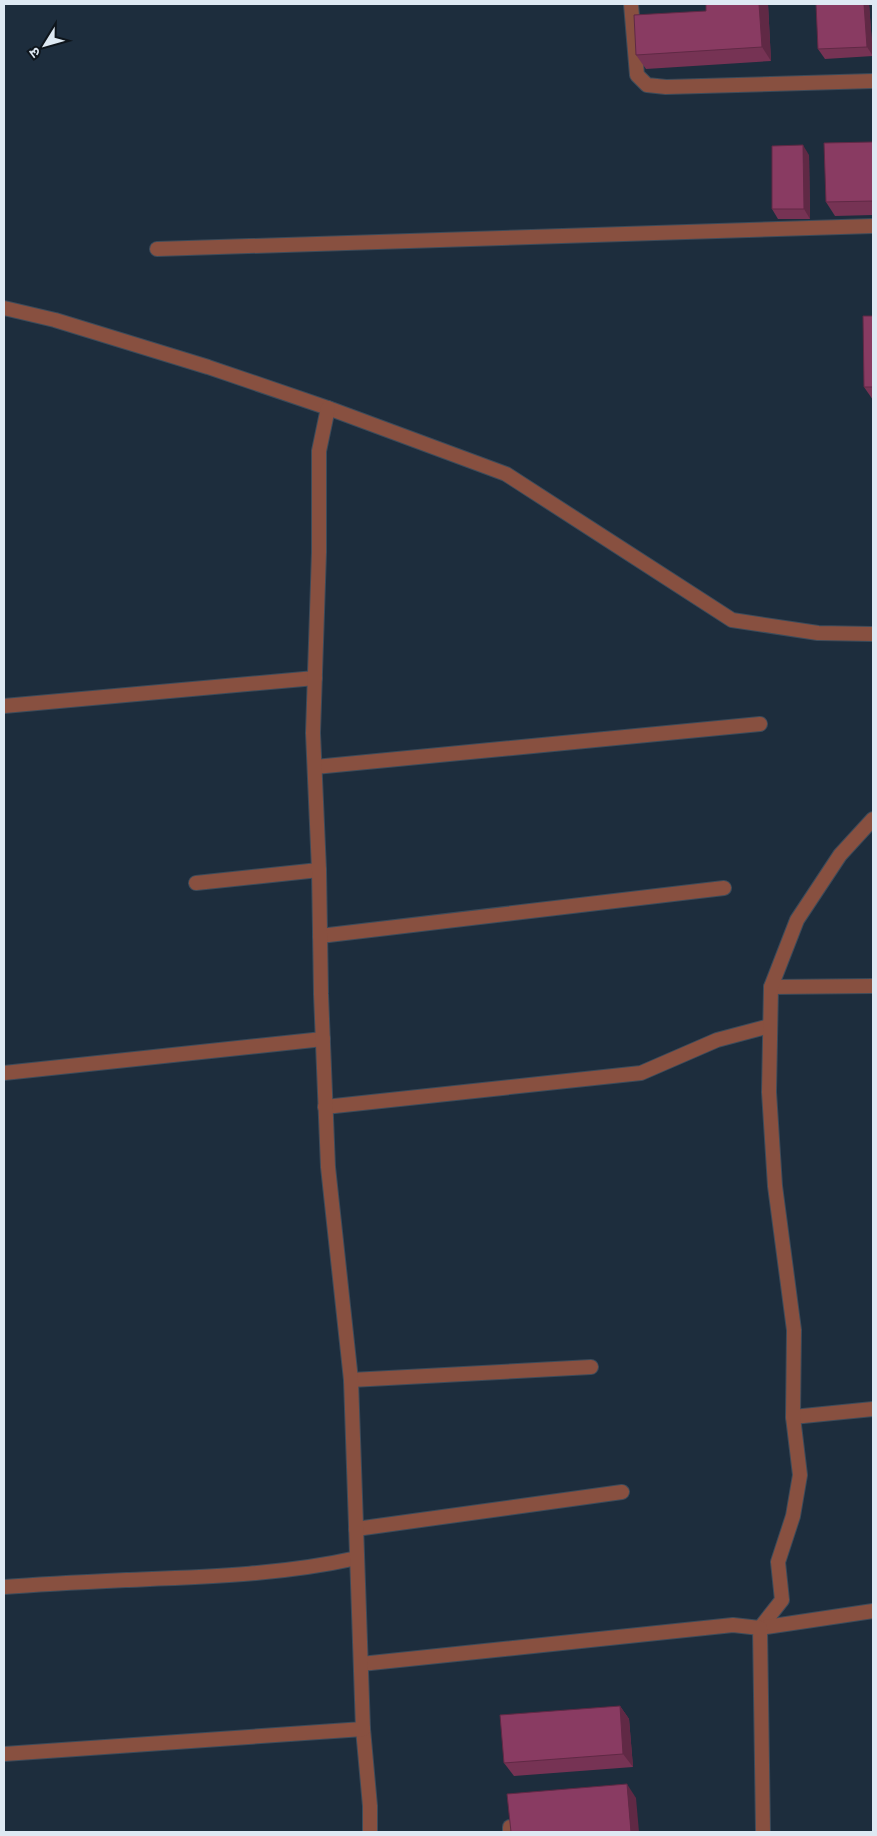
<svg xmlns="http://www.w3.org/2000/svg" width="877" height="1836" viewBox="0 0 877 1836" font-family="'Roboto Serif','Noto Sans Devanagari',serif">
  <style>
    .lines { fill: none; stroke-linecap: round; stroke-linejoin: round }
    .minor-casing { stroke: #3c4b5a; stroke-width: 16 }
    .minor { stroke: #885040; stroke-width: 14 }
    .wall { fill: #763354 }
    .shaded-wall { fill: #602945 }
    .building { fill: #893b62; stroke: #602945 }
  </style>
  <rect width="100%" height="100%" fill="#1d2d3d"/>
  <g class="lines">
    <defs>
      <g id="minor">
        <path d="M631,4L637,75L647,85L666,87L873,81"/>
        <path d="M157,249L873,226"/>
        <path d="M4,308L55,320L208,367L328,408L506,474L732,620L818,633L873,634"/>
        <path d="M4,706L315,678"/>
        <path d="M315,767L760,724"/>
        <path d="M196,883L319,870"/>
        <path d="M320,936L724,888"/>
        <path d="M771,987L873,986"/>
        <path d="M4,1073L323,1039"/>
        <path d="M325,1107L641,1073L717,1040L770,1026"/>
        <path d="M351,1380L591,1367"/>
        <path d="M793,1417L873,1409"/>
        <path d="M356,1529L622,1492"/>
        <path d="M4,1587C44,1584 85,1582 126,1580C203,1577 281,1575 357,1558"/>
        <path d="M760,1628L782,1600L778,1562L793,1516L800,1475L793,1417L794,1330L775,1186L769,1092L771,987L797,920L840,855L873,819"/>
        <path d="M760,1628L873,1611"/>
        <path d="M361,1664L733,1625L760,1628L763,1832"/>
        <path d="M363,1729L370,1806V1832"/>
        <path d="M4,1754L363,1729L351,1380L328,1167L321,994L319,870L313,733L319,552V451L328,408"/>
        <path d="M510,1827V1832"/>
      </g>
    </defs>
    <use href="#minor" class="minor-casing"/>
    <use href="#minor" class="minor"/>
  </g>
  <g class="wall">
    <path d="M706,4H768L771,61L646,69L636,55L706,11Z"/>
    <path d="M869,4L873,56L825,59L818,49Z"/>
    <path d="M873,142V215L835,216L826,202Z"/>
    <path d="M809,155L810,219H778L772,209Z"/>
    <path d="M873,316V400L864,387Z"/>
    <path d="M620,1706L629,1719L633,1767L514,1776L504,1763Z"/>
  </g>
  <g class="shaded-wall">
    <path d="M759,4H768L771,61L762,47Z"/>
    <path d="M864,4H869L873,56L867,47Z"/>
    <path d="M803,145L809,155L810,219L804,209Z"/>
    <path d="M620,1706L629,1719L633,1767L623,1754Z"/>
    <path d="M627,1784L636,1798L639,1832H631Z"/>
  </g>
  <g class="building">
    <path d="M706,4H759L762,47L636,55L634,15L706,11Z"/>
    <path d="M816,4H864L867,47L818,49Z"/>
    <path d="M873,142V201L826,202L824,143Z"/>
    <path d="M803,145L804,209H772V146Z"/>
    <path d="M863,316H873V387H864Z"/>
    <path d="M620,1706L623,1754L504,1763L500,1715Z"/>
    <path d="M627,1784L631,1832H511L507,1794Z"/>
  </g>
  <rect width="877" height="1836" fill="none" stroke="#dee9f3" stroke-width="10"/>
  <g transform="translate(45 45) rotate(233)" stroke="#0e151c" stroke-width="4" paint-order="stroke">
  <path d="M0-4L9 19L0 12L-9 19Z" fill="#dee9f3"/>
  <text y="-8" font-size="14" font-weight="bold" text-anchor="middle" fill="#dee9f3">उ</text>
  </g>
</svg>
